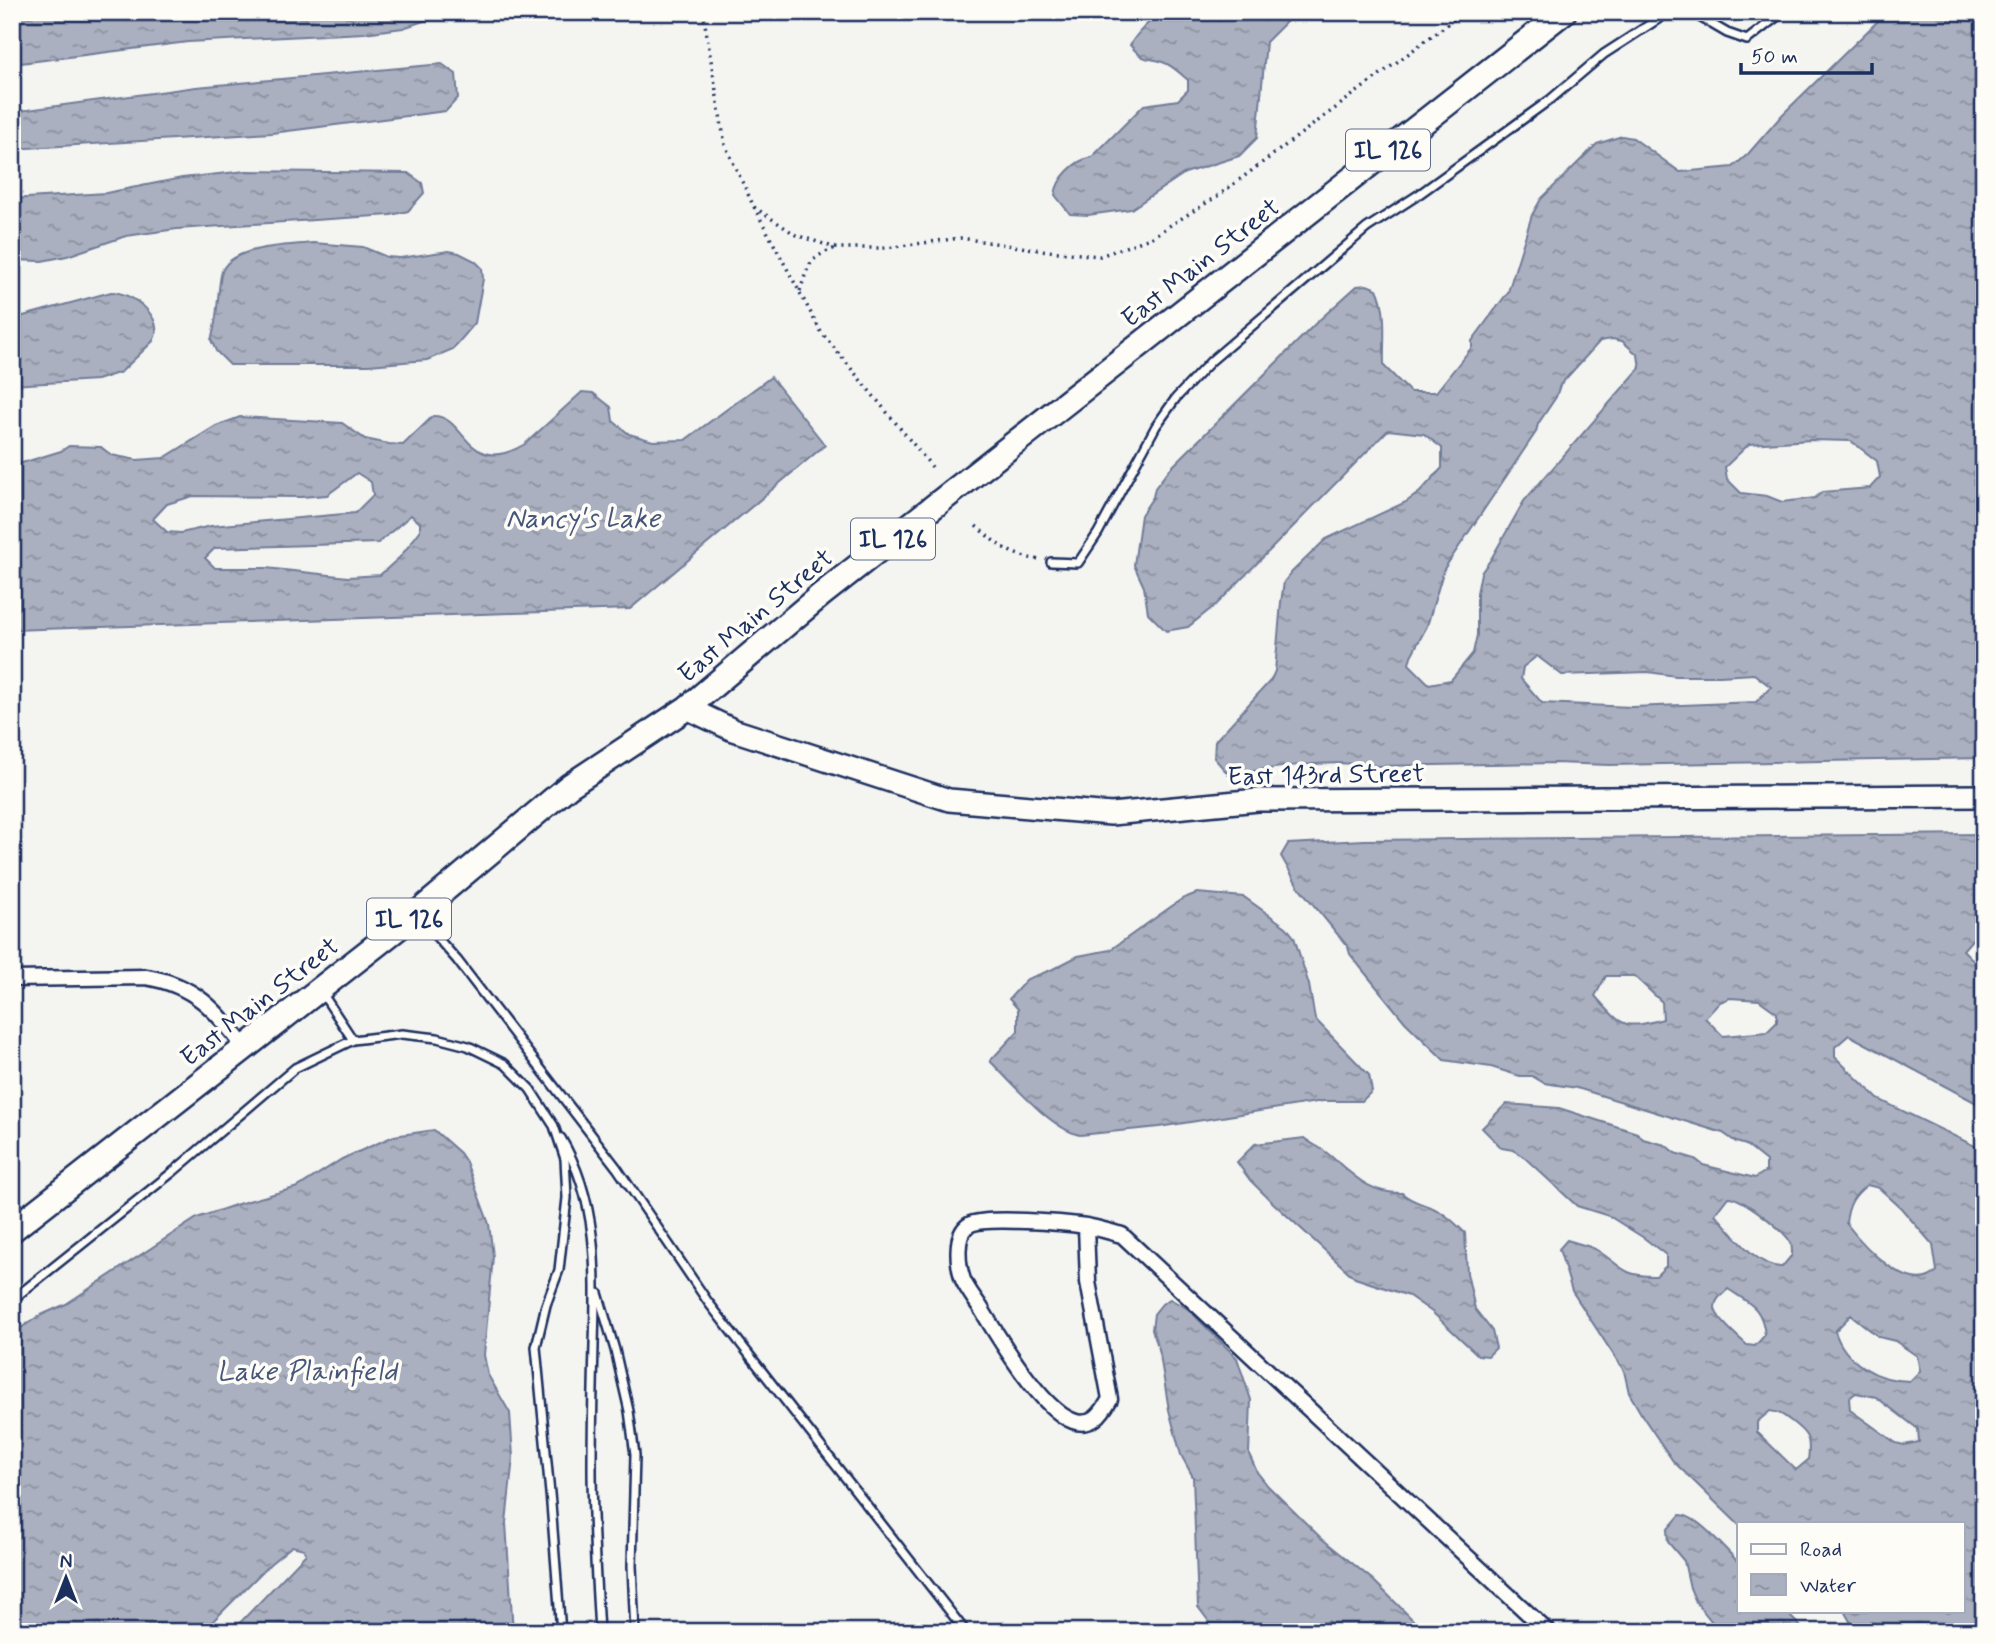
<svg xmlns="http://www.w3.org/2000/svg" width="1996" height="1644" viewBox="0 0 1996 1644" font-family="Mynerve,sans-serif">
  <style>
    .water { fill: url(#water-ripples); stroke: #717c98; stroke-width: 2; fill-rule: evenodd }
    .lines { fill: none; stroke-linecap: round; stroke-linejoin: round }
    .lane-casing { stroke: #1b2f5e; stroke-width: 12 }
    .street-casing { stroke: #1b2f5e; stroke-width: 19 }
    .secondary-casing { stroke: #1b2f5e; stroke-width: 26 }
    .primary-casing { stroke: #1b2f5e; stroke-width: 28 }
    .path { stroke: #1b2f5e; stroke-width: 3.5; stroke-dasharray: 2 5; stroke-linecap: butt }
    .lane { stroke: #fdfcf7; stroke-width: 7 }
    .street { stroke: #fdfcf7; stroke-width: 14 }
    .secondary { stroke: #fdfcf7; stroke-width: 21 }
    .primary { stroke: #fdfcf7; stroke-width: 23 }
    .labels { text-anchor: middle; stroke-width: 7; stroke-linejoin: round; paint-order: stroke }
    .shield { fill: #fdfcf7; stroke: #5f6c8c; stroke-width: 2 }
    .shield-label { font-size: 24px; font-weight: bold; fill: #1b2f5e }
    .street-label { font-size: 26px; fill: #1b2f5e; stroke: #fdfcf7 }
    .water-label { font-size: 28px; font-style: italic; fill: #46567b; stroke: #fdfcf7 }
  </style>
  <defs>
    <pattern id="water-ripples" width="26" height="14" patternUnits="userSpaceOnUse" patternTransform="scale(1.75)"><rect width="26" height="14" fill="#aab0bf"/><path d="M2 4q2-2 4 0t4 0M15 11q2-2 4 0t4 0" fill="none" stroke="#8a909e"/></pattern>
  </defs>
  <rect width="100%" height="100%" fill="#f4f4f1"/>
  <filter id="ink" filterUnits="userSpaceOnUse"><feTurbulence type="fractalNoise" baseFrequency=".0143" numOctaves="2"/><feDisplacementMap in="SourceGraphic" scale="14" xChannelSelector="R" yChannelSelector="G"/><feConvolveMatrix kernelMatrix="1 2 1 2 8 2 1 2 1" color-interpolation-filters="sRGB"/></filter>
  <g filter="url(#ink)">
    <g class="water">
      <path d="M61,12H443L439,16L403,28L364,33L188,42L12,64V17Z"/>
      <path d="M1165,12H1377L1338,18L1293,15L1266,42L1257,138L1239,156L1185,173L1131,209L1088,215L1070,214L1055,195C1057,178 1075,160 1092,157L1144,105L1178,100L1188,90V80C1182,75 1173,66 1165,63C1147,55 1148,66 1130,45C1137,33 1152,17 1165,12Z"/>
      <path d="M1887,12H1984V758L1609,765L1555,763L1376,766C1328,759 1277,767 1229,775L1214,758L1215,741L1271,680L1275,671L1281,602L1284,582L1292,572L1326,539L1406,502L1420,492L1442,468V448L1424,434L1388,430L1218,603L1188,627L1166,631L1148,613L1144,587L1134,565L1141,515L1153,497L1155,488L1169,470L1316,323L1357,286L1367,285L1377,289C1388,312 1383,340 1384,366L1410,392H1436L1472,347V341L1508,292L1532,215L1541,199L1597,144L1622,136L1633,138L1680,172L1733,167L1748,154L1782,115ZM1612,339L1622,341L1638,355L1640,368L1524,501L1491,559L1481,573L1477,593V635L1473,653L1451,680L1429,684L1409,664L1411,656L1427,626L1444,569L1536,432L1538,424L1556,397L1560,385L1600,341ZM1811,440L1851,441L1877,461L1880,477L1870,488L1822,492L1815,498L1782,502L1767,496L1741,493L1727,479L1725,467L1749,444ZM1537,656L1562,675L1648,672L1676,676H1720L1754,674L1771,687L1756,702L1632,707L1542,703L1521,679L1523,667Z"/>
      <path d="M442,64L456,74L458,98L446,111L272,133L12,149V112L196,87Z"/>
      <path d="M246,171L408,173L422,183L424,193L408,211L391,215L177,229L126,236L67,256L42,261L12,260V199L106,193L182,178Z"/>
      <path d="M313,243L363,247L387,257L400,258L449,251L459,253L475,261L482,268L483,279L475,323L453,349L427,360L369,365H230L216,351L211,340C218,319 217,297 221,275C227,245 289,246 313,243Z"/>
      <path d="M111,292C132,292 167,318 153,341L121,372L97,380L12,385V319Z"/>
      <path d="M771,377L825,445L630,609L12,630V466L61,451L69,446L101,447L111,455L137,460L164,458L216,426L240,417L342,423L365,439L389,444L403,445L433,416C467,415 465,479 525,444L582,392L593,393L611,407L613,421L629,434L653,441L685,440ZM357,473L371,482L373,495L355,513L211,526L181,533L167,532L153,519L167,504L193,496L301,497L327,495ZM411,515L420,523V531L400,557L380,575L348,577L266,568H215L205,558L215,548L378,543Z"/>
      <path d="M1984,834V934H1977L1963,950L1984,971V1107L1849,1035L1835,1047V1057L1878,1099L1977,1147L1984,1155V1632H1851V1623L1844,1611H1963V1523L1739,1525L1673,1461L1643,1417L1629,1393L1624,1371L1572,1291L1559,1249L1567,1240C1576,1243 1587,1245 1595,1249C1621,1264 1620,1277 1656,1276L1666,1266V1255L1644,1238L1609,1216L1577,1206L1525,1158L1513,1150L1502,1148L1482,1128L1506,1104L1559,1108L1637,1133L1643,1139L1665,1145L1675,1153L1695,1159L1703,1165L1755,1178L1766,1171V1161L1746,1145L1736,1142L1723,1133L1577,1088L1544,1083L1532,1076H1520L1491,1067L1444,1060L1405,1022L1361,968L1350,954L1348,947L1298,886L1281,856L1288,844L1364,840ZM1606,976H1634L1662,1002L1663,1019C1623,1030 1622,1026 1595,996ZM1730,998L1759,1000L1777,1013V1022L1767,1032L1723,1036L1705,1018L1720,1002ZM1867,1185L1879,1188L1901,1208L1933,1245L1937,1271C1911,1299 1862,1244 1846,1223C1848,1205 1853,1196 1867,1185ZM1728,1197C1742,1197 1784,1230 1791,1243C1792,1247 1792,1251 1792,1255L1782,1267C1757,1268 1732,1232 1715,1214ZM1728,1289C1751,1304 1762,1307 1765,1335L1755,1346L1747,1345C1739,1338 1714,1317 1715,1307C1715,1299 1723,1294 1728,1289ZM1851,1315L1879,1337L1895,1341L1917,1356L1920,1371L1910,1381C1878,1381 1844,1362 1835,1331ZM1856,1393L1876,1397L1918,1429L1919,1442L1904,1445L1896,1443L1850,1410L1849,1398ZM1770,1411C1779,1412 1783,1415 1791,1421C1808,1434 1811,1438 1808,1460L1796,1470L1757,1432V1422Z"/>
      <path d="M1197,893L1244,897L1286,927L1294,937L1309,985L1315,1019L1369,1075L1372,1091L1362,1101H1323L1159,1127L1080,1135C1051,1129 1011,1082 990,1061L1018,1031V1009L1009,999L1027,979L1051,970L1078,956L1110,950L1182,899Z"/>
      <path d="M434,1130L460,1153L466,1162L489,1224L493,1256L484,1355L488,1375L510,1413L513,1457L506,1523L513,1632H231L306,1554L304,1549L292,1546L270,1564L202,1632H12V1334L39,1316L66,1304L197,1218L238,1204L298,1187L342,1159L394,1136Z"/>
      <path d="M1304,1138C1311,1144 1320,1147 1327,1153C1351,1172 1367,1194 1402,1193C1411,1202 1422,1203 1433,1208C1446,1214 1455,1223 1465,1233L1467,1273L1475,1309L1492,1331L1496,1348L1488,1356L1478,1355L1432,1312L1409,1296L1355,1278L1270,1200L1250,1180L1237,1162L1255,1144Z"/>
      <path d="M1170,1299L1188,1309L1237,1358L1251,1400L1249,1454L1257,1472L1268,1486L1321,1538L1373,1580L1425,1632H1342L1328,1621L1319,1630L1320,1632H1217L1198,1607L1193,1477L1181,1455L1169,1410L1159,1349L1152,1330L1154,1314L1162,1304Z"/>
      <path d="M1680,1515C1698,1515 1726,1550 1739,1563V1611H1785L1806,1632H1720L1696,1602L1690,1588L1684,1561L1668,1542L1667,1530Z"/>
    </g>
    <g class="lines">
      <defs>
        <g id="lane">
          <path d="M1691,12L1727,33L1747,40L1783,12"/>
          <path d="M1051,562L1078,563L1098,533L1156,426L1176,398L1211,361L1367,228L1418,195L1551,99L1604,54L1669,12"/>
          <path d="M418,916L457,960L617,1168L708,1302L966,1632"/>
          <path d="M322,993L353,1040"/>
          <path d="M561,1138C599,1202 596,1273 594,1345C593,1385 592,1426 592,1467C592,1522 596,1577 599,1632"/>
          <path d="M598,1293L615,1350L629,1411L635,1455L632,1566L635,1632"/>
          <path d="M12,1300L174,1171L295,1068L353,1040L402,1034L437,1038L468,1046L505,1064L530,1089L554,1126L565,1159L567,1198L559,1270L546,1305L536,1347L551,1504L561,1632"/>
        </g>
        <g id="street">
          <path d="M12,979L146,977C195,985 216,1010 245,1048"/>
          <path d="M1086,1226L1088,1282L1110,1399C1102,1413 1092,1428 1073,1421C1041,1409 998,1337 980,1307C974,1298 967,1289 963,1280C958,1266 954,1234 969,1225C983,1216 1066,1223 1086,1226C1098,1228 1110,1232 1122,1235L1548,1632"/>
        </g>
        <path id="secondary" d="M687,708L733,730L949,800L1111,814L1258,800L1984,796"/>
        <path id="primary" d="M12,1230L416,914L569,786L687,708L821,595L1564,12"/>
      </defs>
      <use href="#lane" class="lane-casing"/>
      <use href="#street" class="street-casing"/>
      <use href="#secondary" class="secondary-casing"/>
      <use href="#primary" class="primary-casing"/>
      <g class="path">
        <path d="M703,12L725,145L754,207L821,332L932,467"/>
        <path d="M754,207L796,235L836,248H886L960,238L1048,251L1100,256L1150,238L1219,195L1464,12"/>
        <path d="M800,291C809,264 808,258 836,248"/>
        <path d="M976,526C999,546 1009,555 1040,560"/>
      </g>
      <use href="#lane" class="lane"/>
      <use href="#street" class="street"/>
      <use href="#secondary" class="secondary"/>
      <use href="#primary" class="primary"/>
    </g>
  </g>
  <g class="labels">
    <g class="shield">
      <rect x="1346" y="129.5" width="84" height="41" rx="5"/>
      <rect x="851" y="518.5" width="84" height="41" rx="5"/>
      <rect x="367" y="898.5" width="84" height="41" rx="5"/>
    </g>
    <g class="shield-label">
      <text x="1388" y="158">IL 126</text>
      <text x="893" y="547">IL 126</text>
      <text x="409" y="927">IL 126</text>
    </g>
    <g class="street-label">
      <text transform="translate(1200 262) rotate(-38)" y="9">East Main Street</text>
      <text transform="translate(755 615) rotate(-40)" y="9">East Main Street</text>
      <text transform="translate(1326 774) rotate(-1)" y="9">East 143rd Street</text>
      <text transform="translate(259 1001) rotate(-38)" y="9">East Main Street</text>
    </g>
    <g class="water-label">
      <text x="583" y="527">Nancy's Lake</text>
      <text x="307" y="1380">Lake Plainfield</text>
    </g>
  </g>
  <rect width="1996" height="1644" fill="none" stroke="#fdfcf7" stroke-width="42"/>
  <rect x="21" y="21" width="1954" height="1602" fill="none" stroke="#1b2f5e" stroke-width="2.5" filter="url(#ink)"/>
  <rect x="1737" y="1522" width="228" height="91" fill="#fdfcf7" stroke="#a3aaba" stroke-width="2"/>
  <rect x="1751" y="1544" width="35" height="10" fill="#fdfcf7" stroke="#a3aaba" stroke-width="2"/>
  <text x="1800" y="1556" font-size="21" fill="#1b2f5e">Road</text>
  <rect x="1751" y="1574" width="35" height="21" fill="url(#water-ripples)" stroke="#a3aaba" stroke-width="2"/>
  <text x="1800" y="1592" font-size="21" fill="#1b2f5e">Water</text>
  <g transform="translate(66 1578)" stroke="#fdfcf7" stroke-width="5" paint-order="stroke">
  <path d="M0-5L12 26L0 18L-12 26Z" fill="#1b2f5e"/>
  <text y="-10" font-size="19" font-weight="bold" text-anchor="middle" fill="#1b2f5e">N</text>
  </g>
  <path d="M1741 63v10h131v-10" fill="none" stroke="#1b2f5e" stroke-width="3.5"/>
  <text x="1751" y="63" font-size="21" fill="#1b2f5e" stroke="#fdfcf7" stroke-width="5" paint-order="stroke">50 m</text>
</svg>
